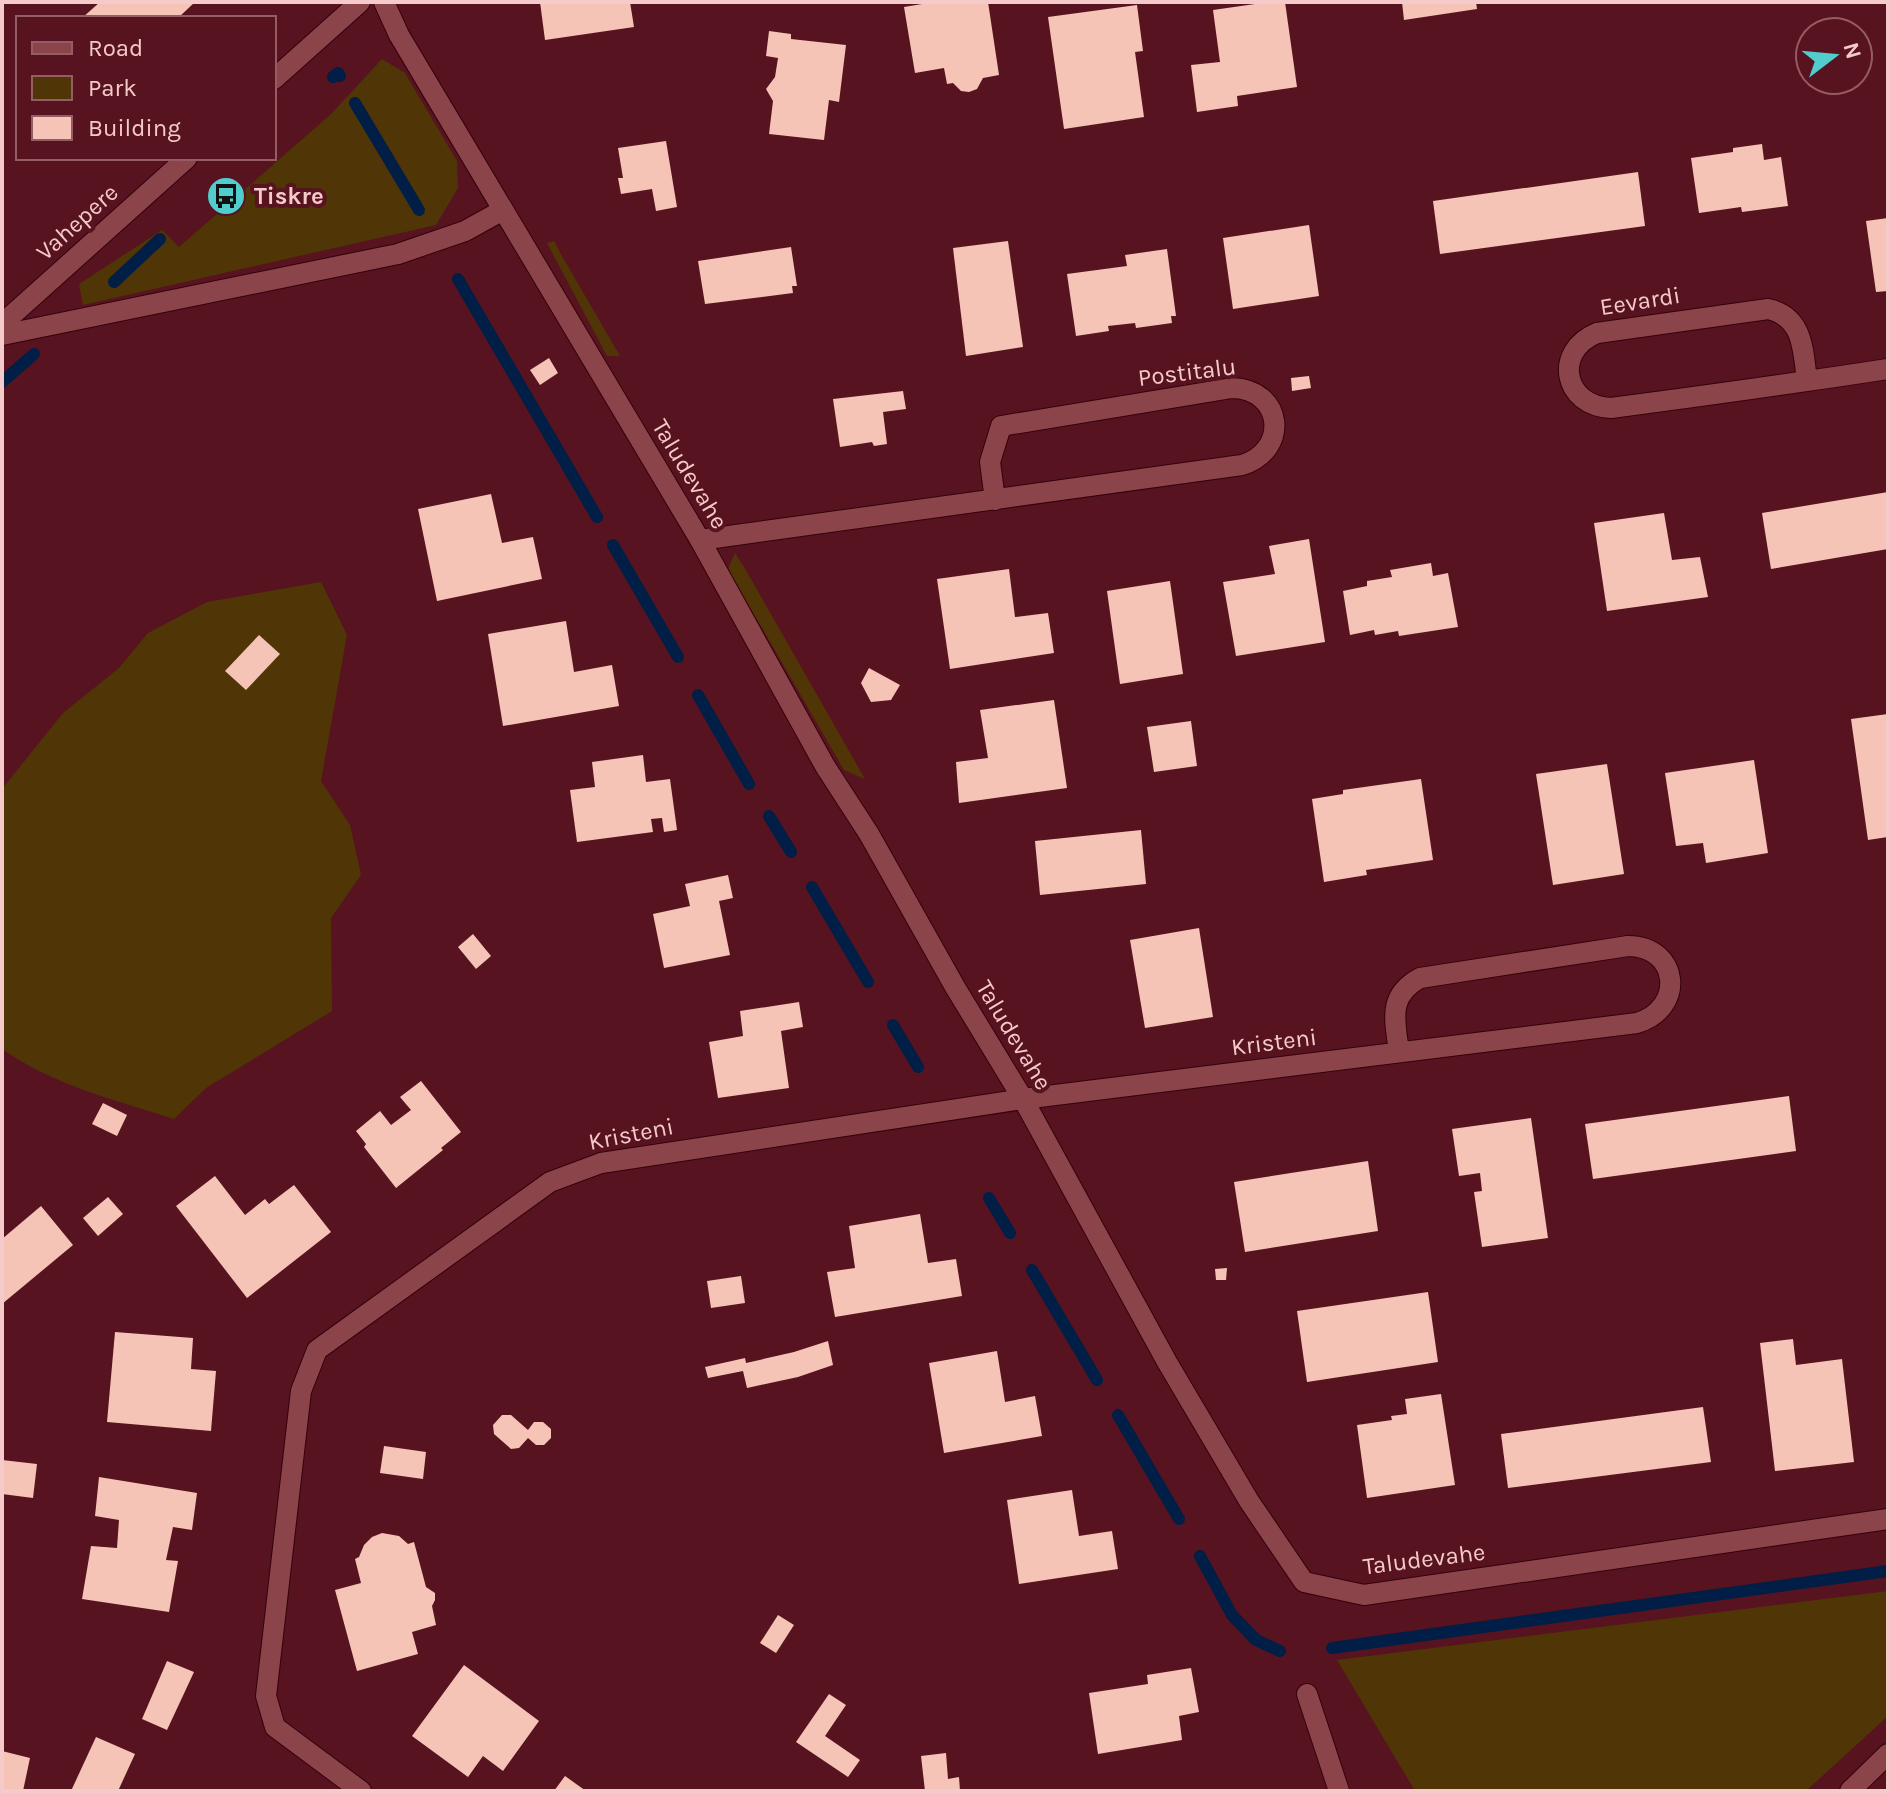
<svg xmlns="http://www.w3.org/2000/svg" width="1890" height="1793" viewBox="0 0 1890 1793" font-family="Karla,sans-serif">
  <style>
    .green { fill: #503506 }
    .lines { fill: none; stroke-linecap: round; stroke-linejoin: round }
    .stream { stroke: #001e46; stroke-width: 12 }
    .building { fill: #f5c4b7 }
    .lane-casing { stroke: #34020b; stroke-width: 22 }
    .street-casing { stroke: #34020b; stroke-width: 22 }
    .lane { stroke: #8c444b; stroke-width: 20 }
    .street { stroke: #8c444b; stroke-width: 20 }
    .labels { text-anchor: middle; stroke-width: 8; stroke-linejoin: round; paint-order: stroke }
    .poi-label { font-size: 24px; font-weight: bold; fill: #f5cacb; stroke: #57131f; text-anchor: start }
    .street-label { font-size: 24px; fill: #f5cacb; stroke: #57131f }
  </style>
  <rect width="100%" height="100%" fill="#57131f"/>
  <g class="green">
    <path d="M382,59L405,73L457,161L458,188L436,225L83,305L79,284L162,230L179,247L331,114Z"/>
    <path d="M554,241L562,256L620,356H607L547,243Z"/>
    <path d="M735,553L744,567L865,779L844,770L728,569Z"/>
    <path d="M321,582L347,635L321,781L350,825L361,875L331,918L332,1011L206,1088L174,1119C115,1100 53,1085 2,1049V789L63,713L119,668L148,633L207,602Z"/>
    <path d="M1888,1591V1716L1806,1791H1415L1337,1660Z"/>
  </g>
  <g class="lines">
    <g class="stream">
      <path d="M333,77L338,73L340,76"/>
      <path d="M355,103L419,210"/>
      <path d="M458,279L597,517"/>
      <path d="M114,282L160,239"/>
      <path d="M2,382L34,354"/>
      <path d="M613,545L678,657"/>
      <path d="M698,695L749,784"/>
      <path d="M769,816L791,852"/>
      <path d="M812,887L868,982"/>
      <path d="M893,1025L918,1067"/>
      <path d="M989,1198L1010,1233"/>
      <path d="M1032,1270L1097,1380"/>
      <path d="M1118,1415L1179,1519"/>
      <path d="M1200,1556L1232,1615L1256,1640L1280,1651"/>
      <path d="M1332,1648L1888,1571"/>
    </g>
  </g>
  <g class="building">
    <path d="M100,2H195L178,18H82Z"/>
    <path d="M540,2H630L634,27L545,40Z"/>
    <path d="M934,2H988L999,75L983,78L977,89L969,92L961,91L953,83L947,84L944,68L915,73L904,7Z"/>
    <path d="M1269,2H1285L1297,87L1237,96L1238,106L1197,112L1191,65L1220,62L1213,10Z"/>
    <path d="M1402,2H1476L1477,9L1404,20Z"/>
    <path d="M1137,5L1143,51L1135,52L1144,117L1064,129L1048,17Z"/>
    <path d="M769,31L791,34V39L846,45L839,102L829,100L824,140L769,134L773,101L766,89L775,77L778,58L766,56Z"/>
    <path d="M666,141L677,207L656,211L652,189L621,194L618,178H623L618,148Z"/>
    <path d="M1762,144L1764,160L1781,157L1788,206L1742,212L1741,207L1699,213L1691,158L1733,152V148Z"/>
    <path d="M1638,172L1645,226L1440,254L1433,201Z"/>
    <path d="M1888,218V291L1876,292L1866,221Z"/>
    <path d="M1309,225L1319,296L1233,309L1223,238Z"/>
    <path d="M1008,241L1023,347L966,356L953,248Z"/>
    <path d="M791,247L797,286H792L793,293L705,304L698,261Z"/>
    <path d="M1167,249L1176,316H1171L1172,323L1136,328L1135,323L1108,326L1109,331L1076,336L1067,274L1127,266L1125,255Z"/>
    <path d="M549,358L558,373L540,385L530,370Z"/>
    <path d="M1309,376L1311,388L1292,391L1291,378Z"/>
    <path d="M903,391L906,409L883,412L887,444L874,446L872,442L840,447L833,399Z"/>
    <path d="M1888,492V549L1771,569L1762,513Z"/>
    <path d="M491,494L502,543L533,537L542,579L437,601L418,509Z"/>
    <path d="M1664,513L1672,560L1700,557L1708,597L1607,611L1594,523Z"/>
    <path d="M1309,539L1325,642L1236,656L1223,582L1275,574L1269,546Z"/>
    <path d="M1431,563L1433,576L1448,573L1458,627L1399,636L1398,631L1375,635L1374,630L1350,635L1343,591L1367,586V581L1392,577L1390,570Z"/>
    <path d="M1009,569L1015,617L1048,613L1054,653L950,669L937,579Z"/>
    <path d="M1170,581L1183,674L1120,684L1107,591Z"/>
    <path d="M566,621L574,672L612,665L619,706L503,726L488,634Z"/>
    <path d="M259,635L280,654L246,690L225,671Z"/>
    <path d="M869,668L900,685L891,700L871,702L861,683Z"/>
    <path d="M1054,700L1067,788L959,803L956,762L988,758L980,710Z"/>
    <path d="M1888,714V837L1868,840L1851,719Z"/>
    <path d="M1191,721L1197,766L1154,772L1147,727Z"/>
    <path d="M643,755L646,782L670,779L677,830L664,832L662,818L651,819L653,832L577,842L570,790L595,787L592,762Z"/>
    <path d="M1754,760L1768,853L1706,863L1703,843L1676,846L1665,773Z"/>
    <path d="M1607,764L1624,874L1553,885L1536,774Z"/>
    <path d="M1421,779L1433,860L1366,870L1367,875L1324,882L1312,799L1343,794V790Z"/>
    <path d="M1141,830L1146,884L1040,895L1035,841Z"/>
    <path d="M728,875L733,898L719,901L730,955L664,968L653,914L690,906L685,884Z"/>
    <path d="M1199,928L1213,1017L1145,1028L1130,940Z"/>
    <path d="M473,934L491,956L476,969L458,947Z"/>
    <path d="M799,1002L803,1027L781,1031L789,1088L718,1098L709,1042L743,1036L740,1011Z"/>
    <path d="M421,1081L461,1132L441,1148L443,1150L396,1188L364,1147L366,1144L356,1131L380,1111L391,1125L411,1110L400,1097Z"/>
    <path d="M1789,1096L1796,1151L1593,1179L1585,1124Z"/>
    <path d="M103,1103L127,1115L117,1136L92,1124Z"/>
    <path d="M1531,1118L1548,1238L1482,1247L1474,1192L1482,1191L1480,1173L1459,1176L1452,1129Z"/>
    <path d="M1368,1161L1378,1231L1245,1252L1234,1182Z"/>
    <path d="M215,1176L245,1215L265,1199L269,1204L294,1185L331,1232L247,1298L176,1206Z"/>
    <path d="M108,1197L123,1214L98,1236L83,1218Z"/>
    <path d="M41,1206L73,1245L2,1304V1239Z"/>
    <path d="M920,1214L928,1263L956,1259L962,1296L835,1317L827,1272L855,1268L849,1226Z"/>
    <path d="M1227,1268L1226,1280H1216L1215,1269Z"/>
    <path d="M741,1276L745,1303L711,1308L707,1281Z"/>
    <path d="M1428,1292L1438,1362L1307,1382L1297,1311Z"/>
    <path d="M115,1332L193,1338L191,1369L216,1371L211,1431L107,1422Z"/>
    <path d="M1793,1339L1796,1365L1842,1359L1854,1462L1775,1471L1760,1343Z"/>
    <path d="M828,1341L833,1365L798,1377L747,1388L743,1371L708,1378L705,1367L745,1358L746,1363L794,1352Z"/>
    <path d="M997,1351L1005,1402L1035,1396L1042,1436L944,1453L929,1363Z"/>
    <path d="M1441,1394L1455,1485L1367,1498L1357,1425L1392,1420L1391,1416L1407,1414L1405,1399Z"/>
    <path d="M1703,1407L1711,1462L1508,1488L1501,1434Z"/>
    <path d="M502,1415H511L528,1430L534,1422H543L551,1429V1438L544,1445H536L528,1438L519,1448L511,1449L494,1434L493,1425Z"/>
    <path d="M384,1446L426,1452L423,1479L380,1473Z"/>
    <path d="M2,1460L37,1464L33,1498L2,1494Z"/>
    <path d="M99,1477L197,1493L192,1530L173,1527L166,1560L178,1561L169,1612L82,1599L91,1546L117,1548L119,1520L95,1516Z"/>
    <path d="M1072,1490L1079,1536L1112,1531L1118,1569L1019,1584L1007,1500Z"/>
    <path d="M382,1533L399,1536L408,1544L414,1542L426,1587L435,1593V1600L432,1606L436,1625L412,1632L418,1654L357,1671L335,1590L361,1583L355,1559L359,1557L364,1545L372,1537Z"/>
    <path d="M778,1615L794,1625L776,1653L760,1643Z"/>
    <path d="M167,1661L194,1672L167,1730L142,1719Z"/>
    <path d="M464,1665L539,1721L503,1771L483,1756L468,1777L412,1736Z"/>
    <path d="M1191,1668L1199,1712L1179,1716L1182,1740L1098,1754L1089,1693L1148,1684L1147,1675Z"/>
    <path d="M829,1694L846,1705L825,1736L860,1760L848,1777L796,1742Z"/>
    <path d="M96,1737L135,1754L118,1791H71Z"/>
    <path d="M2,1751L30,1758L23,1791H2Z"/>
    <path d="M946,1753L948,1779L959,1777L960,1791H925L921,1756Z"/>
    <path d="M565,1776L586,1791H554Z"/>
  </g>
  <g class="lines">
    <defs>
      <g id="lane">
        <path d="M2,335L398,254L465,231L503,210"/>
        <path d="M1307,1694L1339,1791"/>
        <path d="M1851,1790L1888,1754"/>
      </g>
      <g id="street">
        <path d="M384,2L399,35L700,540L825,766L869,834L955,987L1023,1099L1167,1362L1249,1501L1304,1582L1364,1595L1888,1519"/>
        <path d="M274,79L360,2"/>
        <path d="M2,324L187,158"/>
        <path d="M1807,381C1803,351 1804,317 1768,309L1597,333C1553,351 1563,406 1611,408C1703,396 1796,383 1888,369"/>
        <path d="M700,540L1242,465C1290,450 1283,389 1232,388L1001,426L990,462L995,500"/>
        <path d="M361,1791L275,1727L266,1696L301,1391L317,1350L550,1182L601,1163L1023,1099L1637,1023C1686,1008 1679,946 1628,946L1420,978C1387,996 1395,1020 1399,1052"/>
        <path d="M1850,1791L1851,1790"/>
      </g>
    </defs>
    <use href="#lane" class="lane-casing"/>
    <use href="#street" class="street-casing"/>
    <use href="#lane" class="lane"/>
    <use href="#street" class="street"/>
  </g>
  <defs>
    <symbol id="bus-disc" viewBox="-11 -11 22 22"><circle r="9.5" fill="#52cdce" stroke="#57131f"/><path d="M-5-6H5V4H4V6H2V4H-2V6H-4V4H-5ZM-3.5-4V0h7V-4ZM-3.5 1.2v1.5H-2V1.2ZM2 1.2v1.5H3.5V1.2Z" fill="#111"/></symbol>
  </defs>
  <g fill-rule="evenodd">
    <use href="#bus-disc" x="204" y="174" width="44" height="44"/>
  </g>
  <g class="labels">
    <g class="poi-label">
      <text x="254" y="204">Tiskre</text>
    </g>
    <g class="street-label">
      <text transform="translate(77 222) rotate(-42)" y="8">Vahepere</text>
      <text transform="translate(1640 301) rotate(-9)" y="8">Eevardi</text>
      <text transform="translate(1187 372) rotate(-7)" y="8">Postitalu</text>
      <text transform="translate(690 474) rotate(59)" y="8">Taludevahe</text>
      <text transform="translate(1014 1035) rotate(59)" y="8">Taludevahe</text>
      <text transform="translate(1274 1042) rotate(-7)" y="8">Kristeni</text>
      <text transform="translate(631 1134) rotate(-11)" y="8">Kristeni</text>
      <text transform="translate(1424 1559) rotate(-7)" y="8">Taludevahe</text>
    </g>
  </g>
  <rect width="1890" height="1793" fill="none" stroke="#f5cacb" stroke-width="8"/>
  <rect x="16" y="16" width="260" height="144" fill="#57131f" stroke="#965c64" stroke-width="2"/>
  <rect x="32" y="42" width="40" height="12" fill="#8c444b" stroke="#965c64" stroke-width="2"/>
  <text x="88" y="56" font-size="24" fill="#f5cacb">Road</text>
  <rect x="32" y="76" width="40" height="24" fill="#503506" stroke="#965c64" stroke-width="2"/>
  <text x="88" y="96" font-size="24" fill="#f5cacb">Park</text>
  <rect x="32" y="116" width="40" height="24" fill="#f5c4b7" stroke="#965c64" stroke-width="2"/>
  <text x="88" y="136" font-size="24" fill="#f5cacb">Building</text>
  <g transform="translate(1834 56) rotate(74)"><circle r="38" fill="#57131f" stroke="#965c64" stroke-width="2"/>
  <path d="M0-6L14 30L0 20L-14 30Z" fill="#52cdce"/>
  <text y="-12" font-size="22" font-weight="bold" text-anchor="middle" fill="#f5cacb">N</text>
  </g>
</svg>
